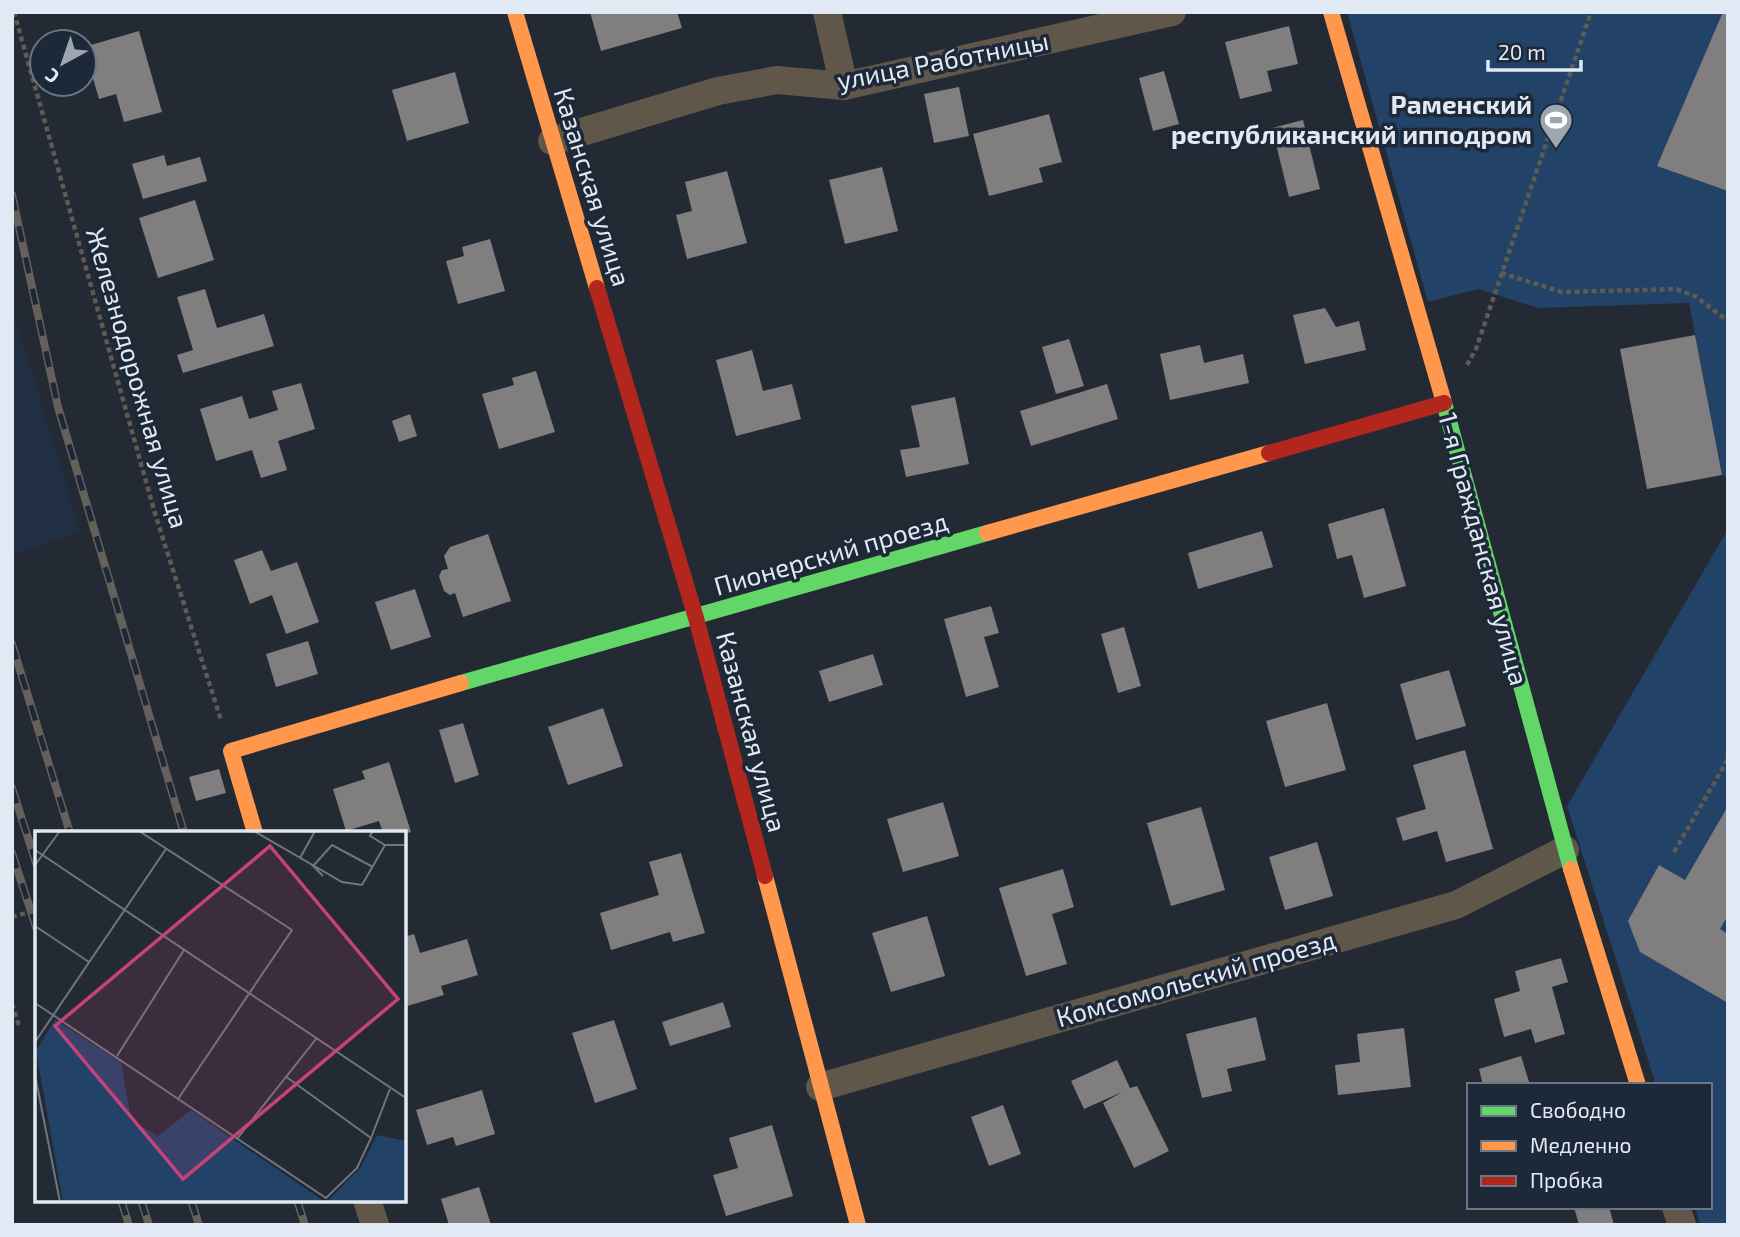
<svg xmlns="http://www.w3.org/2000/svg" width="1740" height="1237" viewBox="0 0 1740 1237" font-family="'Exo 2',sans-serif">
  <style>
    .built { fill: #202f43 }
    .green { fill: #234268 }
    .building { fill: #807e7f }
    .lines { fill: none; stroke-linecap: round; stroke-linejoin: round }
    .path { stroke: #5e5a54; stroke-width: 4.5; stroke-dasharray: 5 3.5; stroke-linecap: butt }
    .street { stroke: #605649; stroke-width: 28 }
    .fast { stroke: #63d668; stroke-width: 16 }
    .slow { stroke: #ff974d; stroke-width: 16 }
    .jam { stroke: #b3261e; stroke-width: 16 }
    .rail-casing { stroke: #65605a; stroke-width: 8 }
    .rail { stroke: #1d2939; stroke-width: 5; stroke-dasharray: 16; stroke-linecap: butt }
    .path-bridge { stroke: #5e5a54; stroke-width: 4.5; stroke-dasharray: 5 3.5; stroke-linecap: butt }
    .labels { text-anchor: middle; stroke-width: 7; stroke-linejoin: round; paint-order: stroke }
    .street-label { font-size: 26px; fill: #e1e9f4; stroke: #1d2939 }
    .poi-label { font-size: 26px; font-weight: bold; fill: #e1e9f4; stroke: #1d2939; text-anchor: end }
    .inset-road { fill: none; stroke: #6f7680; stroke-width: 2 }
    .view { fill: #c8427a; fill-opacity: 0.15; stroke: #c8427a; stroke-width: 3.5 }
    .inset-edge { fill: none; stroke: #e1e9f4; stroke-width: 3.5 }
  </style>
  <rect width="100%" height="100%" fill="#232a33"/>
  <path class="built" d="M12,307L80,531L12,556Z"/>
  <g class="green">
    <path d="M1347,12H1728V478L1722,475L1689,303L1538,308L1478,289L1428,302Z"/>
    <path d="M1728,529V1225H1700L1695,1207H1710V1085H1656L1567,806Z"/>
  </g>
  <g class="building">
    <path d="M590,12H677L682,28L601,51Z"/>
    <path d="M1723,12H1728V191L1657,166Z"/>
    <path d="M1289,26L1298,64L1267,71L1272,91L1240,99L1225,42Z"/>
    <path d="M139,31L162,112L124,122L116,94L99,99L84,47Z"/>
    <path d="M1164,71L1179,124L1153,131L1139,78Z"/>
    <path d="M455,72L469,123L407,141L392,90Z"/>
    <path d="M959,87L969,136L934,143L924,94Z"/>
    <path d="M1049,114L1062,162L1039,168L1043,182L989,196L973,134Z"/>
    <path d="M1303,120L1320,189L1289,197L1272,128Z"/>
    <path d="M164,155L167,166L200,157L207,181L143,199L132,164Z"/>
    <path d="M882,167L898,231L845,244L829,180Z"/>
    <path d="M727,171L747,243L687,259L676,215L692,211L685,182Z"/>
    <path d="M195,200L214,260L158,278L139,218Z"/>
    <path d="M490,239L505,291L458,304L446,261L464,256L462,247Z"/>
    <path d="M205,289L217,328L264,314L274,346L183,373L177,355L193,350L177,297Z"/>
    <path d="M1325,308L1336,327L1359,321L1366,350L1305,364L1293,315Z"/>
    <path d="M1695,335L1722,475L1647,489L1620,349Z"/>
    <path d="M1069,339L1084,386L1056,394L1042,347Z"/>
    <path d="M1200,345L1204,363L1243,354L1249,383L1170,400L1160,354Z"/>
    <path d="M752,350L763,391L792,384L801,419L736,436L716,360Z"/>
    <path d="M536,371L555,432L499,449L482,394L514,385L512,378Z"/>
    <path d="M301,383L315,429L278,441L287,470L261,478L252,450L216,461L200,409L242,396L249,419L278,410L272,391Z"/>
    <path d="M1107,384L1118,419L1031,446L1020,411Z"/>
    <path d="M955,397L969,464L906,477L900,450L920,447L911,406Z"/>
    <path d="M410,414L417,436L399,442L392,421Z"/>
    <path d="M1384,508L1406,586L1364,598L1352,555L1337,559L1328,524Z"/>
    <path d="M1262,531L1273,567L1198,589L1188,553Z"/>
    <path d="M488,534L511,601L463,617L455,593L450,595L444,591L439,576L442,570L448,569L444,556L450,547Z"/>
    <path d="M262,550L271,571L297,562L319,622L286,634L272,595L250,604L234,560Z"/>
    <path d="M415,589L431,637L391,650L375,602Z"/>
    <path d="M991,606L999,633L984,637L999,687L966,697L944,619Z"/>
    <path d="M1124,627L1141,686L1118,693L1101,634Z"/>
    <path d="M308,641L318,674L276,687L266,654Z"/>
    <path d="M873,654L883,685L829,702L819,671Z"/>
    <path d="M1449,670L1466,726L1416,740L1400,684Z"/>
    <path d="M1327,703L1346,770L1285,787L1266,721Z"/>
    <path d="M603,708L623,766L568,785L548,727Z"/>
    <path d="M463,723L479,775L455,783L439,730Z"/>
    <path d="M1465,750L1493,849L1446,862L1437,831L1403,841L1396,818L1426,809L1413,765Z"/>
    <path d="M389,762L411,832L404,834L383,833L379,821L346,831L333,789L365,779L362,771Z"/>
    <path d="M219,769L226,793L196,801L189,777Z"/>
    <path d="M943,802L959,856L903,872L887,819Z"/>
    <path d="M1728,806V915L1720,929L1728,934V1003L1640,952L1628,921L1659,865L1685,880Z"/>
    <path d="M1201,807L1225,890L1171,906L1147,823Z"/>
    <path d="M1317,842L1333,896L1285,910L1269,857Z"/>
    <path d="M681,853L705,933L673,942L670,932L611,950L600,913L659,895L649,862Z"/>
    <path d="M1063,869L1074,907L1052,914L1067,964L1026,976L999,888Z"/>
    <path d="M927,916L945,976L891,992L872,933Z"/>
    <path d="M414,934L420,953L467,939L478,975L441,986L444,995L404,1007V937Z"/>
    <path d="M1561,958L1568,982L1552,987L1565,1034L1535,1043L1531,1029L1504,1037L1494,999L1520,991L1515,971Z"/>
    <path d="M723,1002L731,1027L670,1046L662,1022Z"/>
    <path d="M1256,1017L1266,1060L1227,1069L1232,1091L1202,1098L1186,1034Z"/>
    <path d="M614,1020L637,1089L595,1103L572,1033Z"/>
    <path d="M1404,1028L1411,1087L1338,1095L1335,1065L1360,1062L1357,1034Z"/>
    <path d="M1521,1056L1530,1085H1483L1479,1069Z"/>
    <path d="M1117,1060L1130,1088L1137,1086L1169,1151L1134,1168L1103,1103L1122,1092L1084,1109L1071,1081Z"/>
    <path d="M482,1090L495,1134L456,1146L453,1137L427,1145L416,1110Z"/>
    <path d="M1003,1105L1021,1154L989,1166L971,1117Z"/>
    <path d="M772,1125L793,1196L726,1216L713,1175L738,1168L729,1138Z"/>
    <path d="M479,1187L491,1225H449L441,1199Z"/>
    <path d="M1574,1207H1609L1614,1225H1579Z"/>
  </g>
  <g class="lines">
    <g class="path">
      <path d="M14,12L156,517L221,720"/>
      <path d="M1501,273L1562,292L1676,289L1695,296L1728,321"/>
      <path d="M1467,365L1476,349L1591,12"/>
      <path d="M1674,852L1728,759"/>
      <path d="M12,1004L18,1023L12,1025"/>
    </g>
    <g class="street">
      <path d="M827,12L844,86"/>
      <path d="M552,141L718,91L777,80L844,86L1172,12"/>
      <path d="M820,1087L1456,905L1565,850"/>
      <path d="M367,1200L375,1225"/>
      <path d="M1676,1207L1682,1225"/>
    </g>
    <g class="fast">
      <path d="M1443,399L1571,869"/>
      <path d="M461,683L987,533"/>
    </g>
    <g class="slow">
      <path d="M515,12L597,288"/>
      <path d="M1331,12L1443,399"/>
      <path d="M987,533L1269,453"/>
      <path d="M255,833L231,751L461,683"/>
      <path d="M1571,869L1638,1085"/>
      <path d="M765,876L858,1225"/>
    </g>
    <g class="jam">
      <path d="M597,288L696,618L765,876"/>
      <path d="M1269,453L1444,403"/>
    </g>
    <defs>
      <g id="rail">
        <path d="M12,195L58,407L184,833"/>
        <path d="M12,644L70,833"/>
        <path d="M12,788L37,866"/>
        <path d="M12,853L37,930"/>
        <path d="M121,1200L129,1225"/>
        <path d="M141,1200L149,1225"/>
        <path d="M191,1200L199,1225"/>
        <path d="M297,1200L305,1225"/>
      </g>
    </defs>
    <use href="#rail" class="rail-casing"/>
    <use href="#rail" class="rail"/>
    <path class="path-bridge" d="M12,917L37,910"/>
  </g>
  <defs>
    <symbol id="stadium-pin" viewBox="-11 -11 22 30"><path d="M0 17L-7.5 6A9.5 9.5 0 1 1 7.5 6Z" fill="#9ea6b0" stroke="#1d2939"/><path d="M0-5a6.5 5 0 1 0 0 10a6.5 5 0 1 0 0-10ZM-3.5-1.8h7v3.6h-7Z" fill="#fff"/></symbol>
  </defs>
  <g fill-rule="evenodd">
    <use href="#stadium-pin" x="1537" y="101" width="38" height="52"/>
  </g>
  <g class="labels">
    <g class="street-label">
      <text transform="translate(943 61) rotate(-11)" y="9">улица Работницы</text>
      <text transform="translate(592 187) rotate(73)" y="9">Казанская улица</text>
      <text transform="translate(137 378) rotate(74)" y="9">Железнодорожная улица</text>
      <text transform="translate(1483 549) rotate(75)" y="9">1-я Гражданская улица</text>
      <text transform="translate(831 554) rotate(-16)" y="9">Пионерский проезд</text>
      <text transform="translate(751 732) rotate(75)" y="9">Казанская улица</text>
      <text transform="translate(1196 979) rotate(-16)" y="9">Комсомольский проезд</text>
    </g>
    <g class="poi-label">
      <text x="1532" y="114">Раменский<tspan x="1532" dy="30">республиканский ипподром</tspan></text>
    </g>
  </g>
  <g transform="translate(35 831)">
    <rect width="371" height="371" fill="#232a33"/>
    <path d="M20,189L86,231L96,289L123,305L156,279L290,371H28L1,220ZM342,304L371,310V371H292L326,336Z" fill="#234268"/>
    <path class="inset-road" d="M104,0L257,99L143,268M219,0L307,51L327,54L350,14H371M338,0L335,5L350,14M0,19L371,267M265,27L280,0M0,34L25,0M288,45L278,35L297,14L338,36M0,95L54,131M0,172L291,367L322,337L336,307L250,245M0,211L131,18M82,225L149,119M0,244L25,371M336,307L355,258M202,308L281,208"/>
    <path class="view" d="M235,15L363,168L148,348L20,195Z"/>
    <rect width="371" height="371" class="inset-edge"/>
  </g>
  <rect width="1740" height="1237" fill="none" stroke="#e1e9f4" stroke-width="28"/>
  <rect x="1467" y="1083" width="245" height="126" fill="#1d2939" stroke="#6b7684" stroke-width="2"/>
  <rect x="1481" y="1106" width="35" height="10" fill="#63d668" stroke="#6b7684" stroke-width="2"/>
  <text x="1530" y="1118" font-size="21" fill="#e1e9f4">Свободно</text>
  <rect x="1481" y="1141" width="35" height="10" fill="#ff974d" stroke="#6b7684" stroke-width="2"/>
  <text x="1530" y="1153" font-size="21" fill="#e1e9f4">Медленно</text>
  <rect x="1481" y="1176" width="35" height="10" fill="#b3261e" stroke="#6b7684" stroke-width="2"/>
  <text x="1530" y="1188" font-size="21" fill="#e1e9f4">Пробка</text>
  <g transform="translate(63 63) rotate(220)"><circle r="33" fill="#1d2939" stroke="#6b7684" stroke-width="2"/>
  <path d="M0-5L12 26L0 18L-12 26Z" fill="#9ea6b0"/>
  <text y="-10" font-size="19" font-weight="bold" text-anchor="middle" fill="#e1e9f4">С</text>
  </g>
  <path d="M1488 60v10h93v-10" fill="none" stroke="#e1e9f4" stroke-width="3.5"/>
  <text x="1498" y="60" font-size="21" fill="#e1e9f4" stroke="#1d2939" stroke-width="5" paint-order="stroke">20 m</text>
</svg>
